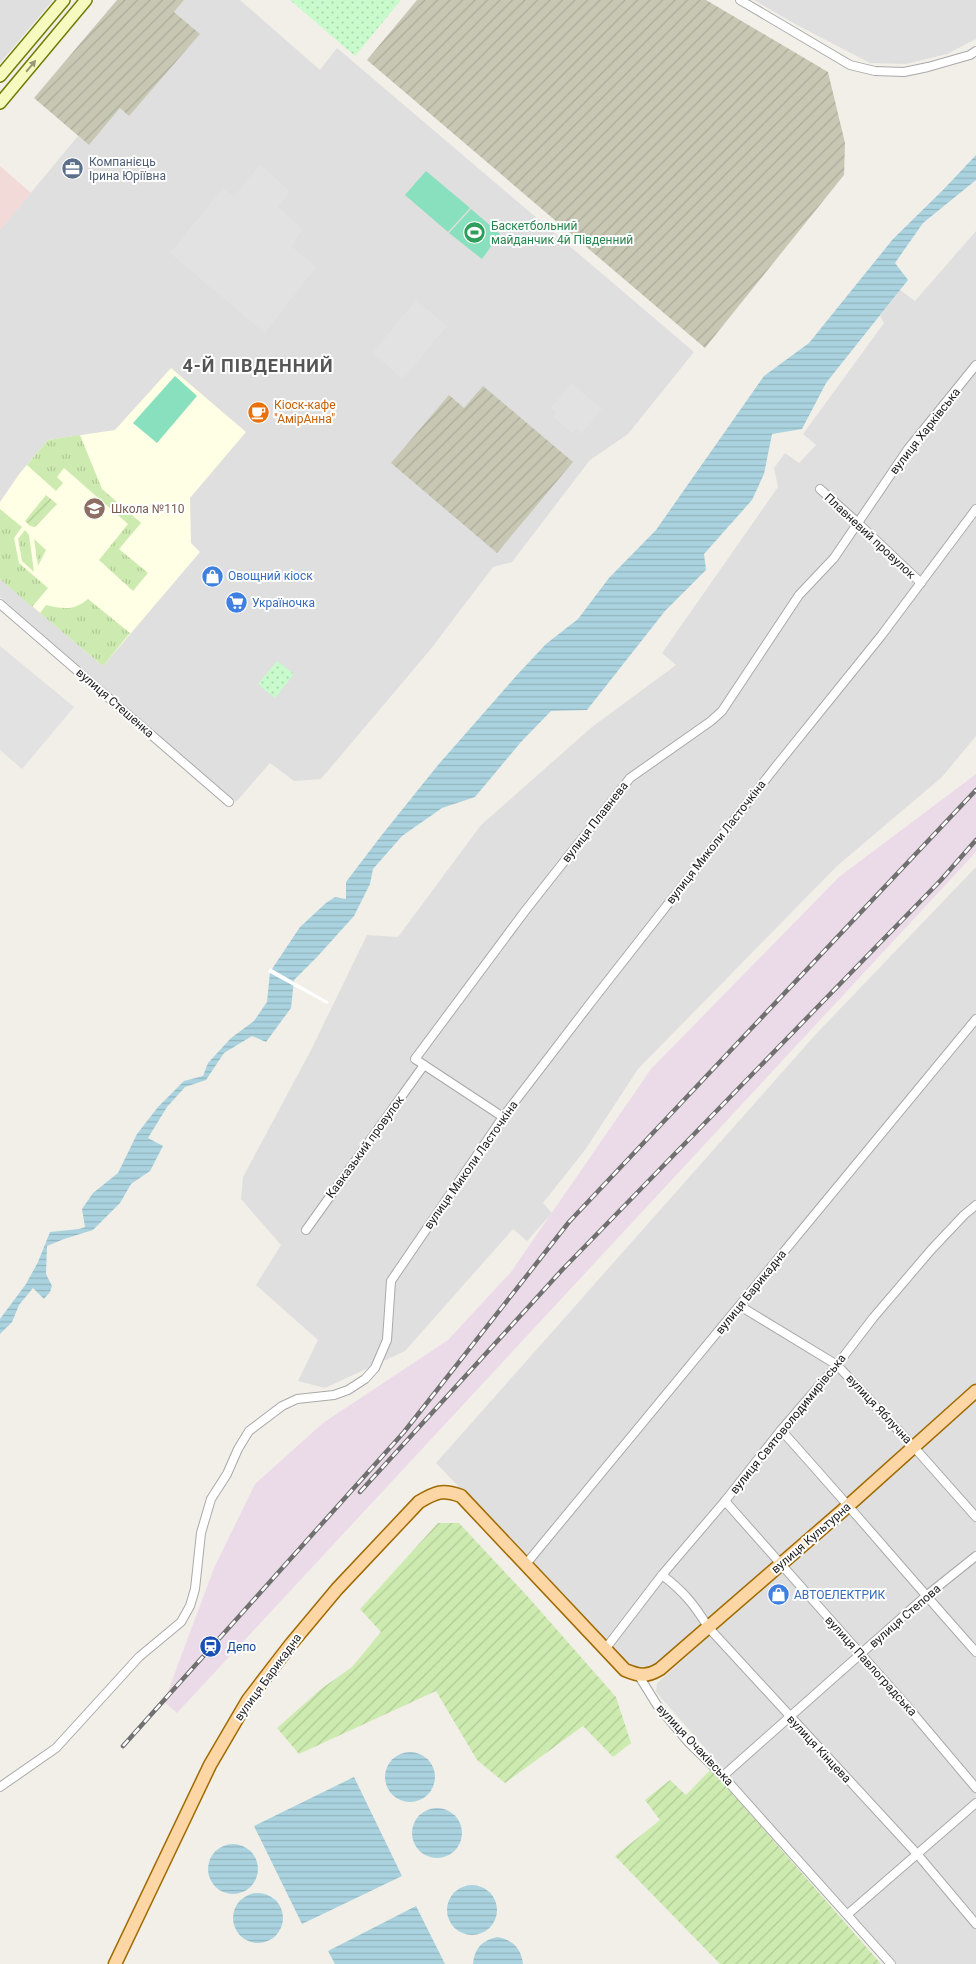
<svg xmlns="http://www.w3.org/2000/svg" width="976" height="1964" viewBox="0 0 976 1964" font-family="Roboto,sans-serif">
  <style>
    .residential { fill: #e0dfdf }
    .commercial { fill: #f2dad9 }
    .education { fill: #ffffe5 }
    .railway { fill: #ebdbe8 }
    .construction { fill: url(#construction-furrows) }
    .grass { fill: url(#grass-tufts) }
    .park { fill: url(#park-dots) }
    .garden { fill: url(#garden-furrows) }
    .pitch { fill: #88e0be }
    .parking { fill: #e2e2e2 }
    .water { fill: url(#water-rules) }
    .pier { fill: #fff }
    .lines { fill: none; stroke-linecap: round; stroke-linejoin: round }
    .street-casing { stroke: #a9a9a9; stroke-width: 10 }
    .secondary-casing { stroke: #707d05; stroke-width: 14 }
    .primary-casing { stroke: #a06b00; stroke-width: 15 }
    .street { stroke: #fff; stroke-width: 8 }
    .secondary { stroke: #f7fabf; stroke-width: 11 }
    .primary { stroke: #fcd6a4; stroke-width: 12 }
    .rail-casing { stroke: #707070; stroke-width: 4.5 }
    .rail { stroke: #fff; stroke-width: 2.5; stroke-dasharray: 8; stroke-linecap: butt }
    .oneway { fill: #979978 }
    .labels { text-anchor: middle; stroke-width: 4; stroke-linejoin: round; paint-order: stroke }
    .service-label { font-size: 12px; fill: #4e5e75; stroke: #fff; text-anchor: start }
    .leisure-label { font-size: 12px; fill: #27864d; stroke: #fff; text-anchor: start }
    .food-label { font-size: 12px; fill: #c56008; stroke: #fff; text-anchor: start }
    .street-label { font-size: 12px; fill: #222; stroke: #fff }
    .education-label { font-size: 12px; fill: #785e54; stroke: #fff; text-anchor: start }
    .shop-label { font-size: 12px; fill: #366cbe; stroke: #fff; text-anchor: start }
    .transit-label { font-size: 12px; fill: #164399; stroke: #fff; text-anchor: start }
    .district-label { font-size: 18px; font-weight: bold; letter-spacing: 1px; fill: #555; stroke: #fff }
  </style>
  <defs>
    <pattern id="construction-furrows" width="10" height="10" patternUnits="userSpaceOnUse" patternTransform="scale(1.25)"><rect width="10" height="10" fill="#c7c7b4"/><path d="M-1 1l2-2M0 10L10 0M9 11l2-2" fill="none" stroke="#abab9a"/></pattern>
    <pattern id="grass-tufts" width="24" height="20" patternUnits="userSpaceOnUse" patternTransform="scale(1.25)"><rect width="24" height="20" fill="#cdebb0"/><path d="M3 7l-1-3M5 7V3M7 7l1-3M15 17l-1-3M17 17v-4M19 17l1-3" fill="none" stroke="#b0c997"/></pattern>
    <pattern id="park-dots" width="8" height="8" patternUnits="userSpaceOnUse" patternTransform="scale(1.25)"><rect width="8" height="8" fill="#c8facc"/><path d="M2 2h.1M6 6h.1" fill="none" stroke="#acd6af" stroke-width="1.8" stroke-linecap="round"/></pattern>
    <pattern id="garden-furrows" width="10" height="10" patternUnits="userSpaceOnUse" patternTransform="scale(1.25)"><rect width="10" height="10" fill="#cdebb0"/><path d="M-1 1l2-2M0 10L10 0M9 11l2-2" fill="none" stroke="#b0c997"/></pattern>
    <pattern id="water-rules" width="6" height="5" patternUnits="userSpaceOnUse" patternTransform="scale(1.25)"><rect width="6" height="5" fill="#aad3df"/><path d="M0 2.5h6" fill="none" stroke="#92b5bf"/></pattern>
  </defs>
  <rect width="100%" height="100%" fill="#f2efe9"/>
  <g class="residential">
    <path d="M0,0H53L0,63Z"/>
    <path d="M184,0H240L320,70L337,48L694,352L628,434L590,460L512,562L493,567L430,650L321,779L294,781L270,763L236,802L0,597V230L78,136L89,145L120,108L129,115L199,34L174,12Z"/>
    <path d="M754,0H976V39L947,54L906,64L870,63L797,25Z"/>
    <path d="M976,231V736L942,777L837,866L638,1069L585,1150L543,1203L552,1213L527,1241L513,1229L405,1351L325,1388L298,1381L318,1340L256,1285L281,1245L241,1199L243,1177L311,1050L367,935L398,937L481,825L592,727L676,665L662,653L778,487L774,468L785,453L799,463L816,445L803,434L884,323L880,316L900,290L915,301Z"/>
    <path d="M976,867V1385L657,1667L640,1671L622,1657L436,1463L816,1034Z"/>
    <path d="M976,1398V1964H895L656,1692L657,1683Z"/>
  </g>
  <path class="commercial" d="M0,166L31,193L0,230Z"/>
  <path class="education" d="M171,368L246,432L190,498L191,543L200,552L103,666L0,579V502L20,473L48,440L115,430Z"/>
  <path class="railway" d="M976,774V852L177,1713L164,1702L214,1568L255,1484L323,1423L448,1340L511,1272L651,1069L839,877Z"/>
  <g class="construction">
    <path d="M117,0H184L174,12L200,34L129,116L120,108L89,145L34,98Z"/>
    <path d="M417,0H706L828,72L845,143L844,175L705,348L367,60Z"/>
    <path d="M483,386L573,462L497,553L391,463L449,395L464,408Z"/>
  </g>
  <g class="grass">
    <path d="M80,435L102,489L141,523L119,549L148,573L133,591L99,560L128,524L64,468L57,477L63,483L56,491L27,465L48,440Z"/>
    <path d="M0,509L22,527L14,538L19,563L48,588L32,607L0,579Z"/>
    <path d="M25,530L29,535L34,572L22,561L18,539Z"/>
    <path d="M34,539L46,550L38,566Z"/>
    <path d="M88,599L130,633L103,666L40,613L46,605C63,609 74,611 88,599Z"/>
  </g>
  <g class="park">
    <path d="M290,0H401L355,56Z"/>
    <path d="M277,661L294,674L275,698L258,684Z"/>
  </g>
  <g class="garden">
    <path d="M46,495L57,504L35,527L30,526L25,521Z"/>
    <path d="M438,1523H459L529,1598L616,1697L631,1743L613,1757L583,1726L505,1783L477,1760L436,1691L299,1754L277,1728L321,1689L352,1667L381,1632L360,1609Z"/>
    <path d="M711,1769L881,1964H720L615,1856L660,1820L645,1800L670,1780L686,1795Z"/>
  </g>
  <g class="pitch">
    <path d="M426,171L470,208L448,232L405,195Z"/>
    <path d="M471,209L500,234L482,259L449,233Z"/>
    <path d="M175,376L197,396L157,443L133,423Z"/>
  </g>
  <g class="parking">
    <path d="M260,164L290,192L278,207L303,230L291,246L316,267L265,333L170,253L223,188L234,197Z"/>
    <path d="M416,300L447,326L403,379L372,353Z"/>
    <path d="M571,383L602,409L582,434L576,429L573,434L553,417L556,412L551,408Z"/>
    <path d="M0,646L74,707L22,769L0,750Z"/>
  </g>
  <g class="water">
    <path d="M976,155V180L923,223L895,263L908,280L826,383L802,429L772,434L764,474L752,500L704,554L706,570L665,611L587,710L551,711L521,742L475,797L442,808L402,836L373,869L370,884L354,916L317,957L294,980L291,1008L266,1042L252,1036L224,1053L206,1080L185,1087L167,1107L148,1138L163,1146L150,1171L131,1184L120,1203L93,1230L64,1239L47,1246L46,1274L52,1286L50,1292L44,1299L33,1288L19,1305L12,1322L0,1334V1319L26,1284L38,1262L50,1232L79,1229L85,1227L82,1209L93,1193L118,1173L137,1134L158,1107L184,1081L203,1076L208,1063L231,1038L254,1021L267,1002L270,972L300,927L326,903L335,897L346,899V882L381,836L438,765L517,675L546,644L578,619L609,578L656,530L764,376L809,343L893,239L943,190Z"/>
    <circle cx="410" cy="1777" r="25"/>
    <path d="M354,1777L402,1876L302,1924L254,1826Z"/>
    <circle cx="437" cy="1833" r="25"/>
    <circle cx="233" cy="1869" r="25"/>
    <circle cx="472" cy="1910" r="25"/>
    <circle cx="258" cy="1918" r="25"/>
    <path d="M416,1906L445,1964H335L328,1951Z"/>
    <path d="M497,1937C513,1940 521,1948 523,1964H473C474,1949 482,1940 497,1937Z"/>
  </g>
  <path class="pier" d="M270,968L329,1002L327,1004L268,972Z"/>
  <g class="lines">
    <defs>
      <g id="street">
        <path d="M740,0L850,65L875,71L904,72L928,67L970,55L976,51"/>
        <path d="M820,489L858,523L921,583"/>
        <path d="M0,604L229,802"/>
        <path d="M503,1117L415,1059L525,911L630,778L711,721L722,711L799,595L834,558L908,449L976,365"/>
        <path d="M306,1230L424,1065"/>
        <path d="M740,1306L837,1365L913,1446L976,1517"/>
        <path d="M781,1430C847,1503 910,1578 976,1652"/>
        <path d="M725,1501L906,1705L976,1788"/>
        <path d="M526,1564L976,1019"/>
        <path d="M662,1575C683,1591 694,1604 708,1627L918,1855L976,1924"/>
        <path d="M606,1648L662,1575L725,1501L781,1430L837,1365L873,1318L931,1250L964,1215L976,1205"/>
        <path d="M639,1676L657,1705L689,1743L723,1776L891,1964"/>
        <path d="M723,1776L926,1596L976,1556"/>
        <path d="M0,1787L56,1748L139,1657L181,1622L190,1606L195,1589L201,1533L211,1499L227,1474L238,1449L249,1431L282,1406L297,1399L334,1395L348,1390L365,1379L375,1368L387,1340L391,1281L503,1117L592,1001L777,765L881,636L976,509"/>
        <path d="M848,1914L976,1803"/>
      </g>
      <g id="secondary">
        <path d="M0,76L64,0"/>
        <path d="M0,103L86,0"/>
      </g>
      <path id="primary" d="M115,1964L210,1765L248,1700L291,1644L337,1589L419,1502C436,1492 442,1489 461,1496L625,1670C639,1676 647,1677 660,1669L849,1505L976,1391"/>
    </defs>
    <use href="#street" class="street-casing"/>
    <use href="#secondary" class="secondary-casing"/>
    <use href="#primary" class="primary-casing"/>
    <use href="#street" class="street"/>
    <use href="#secondary" class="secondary"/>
    <use href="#primary" class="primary"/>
    <defs>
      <g id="rail">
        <path d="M360,1492L562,1270L941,880L976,840"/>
        <path d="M123,1746L404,1432L569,1222L976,790"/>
      </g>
    </defs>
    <use href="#rail" class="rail-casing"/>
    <use href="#rail" class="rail"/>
  </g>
  <defs><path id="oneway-solid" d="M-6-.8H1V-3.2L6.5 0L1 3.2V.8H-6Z" transform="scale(1.25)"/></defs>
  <use class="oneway" href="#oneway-solid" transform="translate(31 66) rotate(-50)"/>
  <defs>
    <symbol id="office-disc" viewBox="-11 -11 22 22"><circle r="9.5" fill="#5c6f8a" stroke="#fff"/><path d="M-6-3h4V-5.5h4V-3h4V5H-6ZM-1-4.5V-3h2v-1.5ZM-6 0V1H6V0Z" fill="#fff"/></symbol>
    <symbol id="stadium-disc" viewBox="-11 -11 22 22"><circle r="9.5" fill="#2e9e5b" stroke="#fff"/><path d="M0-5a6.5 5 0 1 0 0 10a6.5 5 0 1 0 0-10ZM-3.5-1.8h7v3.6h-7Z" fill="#fff"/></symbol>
    <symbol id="cafe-disc" viewBox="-11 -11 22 22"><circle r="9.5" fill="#e8710a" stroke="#fff"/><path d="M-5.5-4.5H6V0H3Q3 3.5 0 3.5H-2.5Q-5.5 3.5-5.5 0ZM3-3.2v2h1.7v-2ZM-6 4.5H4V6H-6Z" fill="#fff"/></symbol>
    <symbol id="school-disc" viewBox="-11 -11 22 22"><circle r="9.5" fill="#8d6e63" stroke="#fff"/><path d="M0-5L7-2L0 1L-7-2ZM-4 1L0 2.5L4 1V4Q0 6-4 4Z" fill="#fff"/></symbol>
    <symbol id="shop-disc" viewBox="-11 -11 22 22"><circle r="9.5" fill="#3f7fe0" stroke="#fff"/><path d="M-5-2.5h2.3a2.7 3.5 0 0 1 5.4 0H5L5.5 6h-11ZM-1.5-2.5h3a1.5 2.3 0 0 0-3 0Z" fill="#fff"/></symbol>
    <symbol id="supermarket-disc" viewBox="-11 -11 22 22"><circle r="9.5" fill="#3f7fe0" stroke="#fff"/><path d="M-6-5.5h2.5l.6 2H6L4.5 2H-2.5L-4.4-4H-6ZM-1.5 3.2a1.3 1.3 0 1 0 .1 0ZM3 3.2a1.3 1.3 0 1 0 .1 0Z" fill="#fff"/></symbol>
    <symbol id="station-disc" viewBox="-11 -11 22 22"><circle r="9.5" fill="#1a4fb4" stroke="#fff"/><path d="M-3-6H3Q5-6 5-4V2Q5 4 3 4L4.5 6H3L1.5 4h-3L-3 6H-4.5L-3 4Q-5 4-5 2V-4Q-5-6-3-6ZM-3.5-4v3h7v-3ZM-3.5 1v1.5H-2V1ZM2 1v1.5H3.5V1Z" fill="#fff"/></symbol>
  </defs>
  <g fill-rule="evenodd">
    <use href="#office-disc" x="60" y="156" width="25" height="25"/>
    <use href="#stadium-disc" x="462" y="220" width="25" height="25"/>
    <use href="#cafe-disc" x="246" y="400" width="25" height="25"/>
    <use href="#school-disc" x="82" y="496" width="25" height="25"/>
    <use href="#shop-disc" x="200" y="564" width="25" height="25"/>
    <use href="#supermarket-disc" x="224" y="590" width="25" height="25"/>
    <use href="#shop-disc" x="766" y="1582" width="25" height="25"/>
    <use href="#station-disc" x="198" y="1634" width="25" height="25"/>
  </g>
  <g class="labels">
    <g class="service-label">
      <text x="89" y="166">Компанієць<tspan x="89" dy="14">Ірина Юріївна</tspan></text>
    </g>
    <g class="leisure-label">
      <text x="491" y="230">Баскетбольний<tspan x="491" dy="14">майданчик 4й Південний</tspan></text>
    </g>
    <g class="food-label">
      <text x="274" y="409">Кіоск-кафе<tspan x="274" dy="14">"АмірАнна"</tspan></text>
    </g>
    <g class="street-label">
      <text transform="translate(925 431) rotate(-52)" y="4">вулиця Харківська</text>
      <text transform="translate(870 536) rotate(43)" y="4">Плавневий провулок</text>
      <text transform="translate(115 703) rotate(41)" y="4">вулиця Стешенка</text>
      <text transform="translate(595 822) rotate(-52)" y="4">вулиця Плавнева</text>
      <text transform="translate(716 842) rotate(-52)" y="4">вулиця Миколи Ласточкіна</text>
      <text transform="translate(365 1147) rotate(-54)" y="4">Кавказький провулок</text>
      <text transform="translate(471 1165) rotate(-55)" y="4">вулиця Миколи Ласточкіна</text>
      <text transform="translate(751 1292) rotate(-51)" y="4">вулиця Барикадна</text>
      <text transform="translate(879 1409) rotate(47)" y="4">вулиця Яблучна</text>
      <text transform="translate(788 1424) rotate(-51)" y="4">вулиця Святоволодимирівська</text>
      <text transform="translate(811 1538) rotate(-41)" y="4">вулиця Культурна</text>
      <text transform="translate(905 1616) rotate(-41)" y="4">вулиця Степова</text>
      <text transform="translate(871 1666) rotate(48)" y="4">вулиця Павлоградська</text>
      <text transform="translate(268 1677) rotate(-54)" y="4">вулиця Барикадна</text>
      <text transform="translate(695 1745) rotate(47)" y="4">вулиця Очаківська</text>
      <text transform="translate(819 1749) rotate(47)" y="4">вулиця Кінцева</text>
    </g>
    <g class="education-label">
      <text x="111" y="513">Школа №110</text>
    </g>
    <g class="shop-label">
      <text x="228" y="580">Овощний кіоск</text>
      <text x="252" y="607">Україночка</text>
      <text x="794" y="1599">АВТОЕЛЕКТРИК</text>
    </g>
    <g class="transit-label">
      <text x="227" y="1651">Депо</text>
    </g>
    <g class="district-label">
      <text x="258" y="372">4-Й ПІВДЕННИЙ</text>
    </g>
  </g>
</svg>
